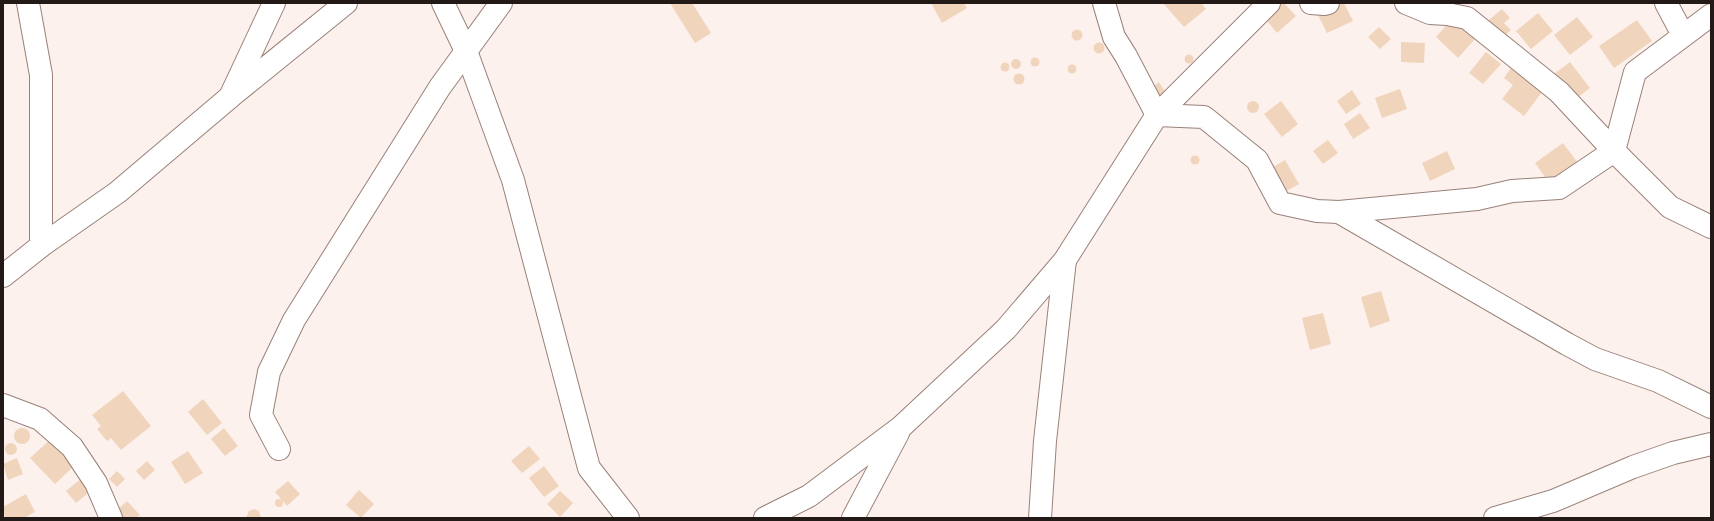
<svg xmlns="http://www.w3.org/2000/svg" width="1714" height="521" viewBox="0 0 1714 521" font-family="'Source Serif 4',serif">
  <style>
    .building { fill: #f1d4bc }
    .lines { fill: none; stroke-linecap: round; stroke-linejoin: round }
    .minor-casing { stroke: #998179; stroke-width: 24 }
    .tertiary-casing { stroke: #998179; stroke-width: 24 }
    .minor { stroke: #fff; stroke-width: 22 }
    .tertiary { stroke: #fff; stroke-width: 22 }
  </style>
  <rect width="100%" height="100%" fill="#fcf1ed"/>
  <g class="building">
    <path d="M670,3H692L711,33L695,43Z"/>
    <path d="M931,3H964L967,8L942,23Z"/>
    <path d="M1163,3H1201L1206,9L1184,27Z"/>
    <path d="M1275,3H1284L1296,16L1277,33L1262,15Z"/>
    <path d="M1344,3L1353,21L1327,33L1318,15Z"/>
    <path d="M1502,9L1510,18L1504,23L1511,30L1499,41L1484,24Z"/>
    <path d="M1538,13L1553,31L1531,49L1516,31Z"/>
    <path d="M1577,17L1593,37L1570,55L1554,35Z"/>
    <path d="M1452,19L1475,39L1458,58L1436,37Z"/>
    <path d="M1637,20L1652,41L1614,68L1599,46Z"/>
    <path d="M1379,27L1391,39L1380,49L1368,37Z"/>
    <circle cx="1077" cy="35" r="5.5"/>
    <path d="M1401,42L1425,43L1424,63L1401,62Z"/>
    <circle cx="1099" cy="48" r="5.5"/>
    <path d="M1486,52L1501,64L1483,84L1469,73Z"/>
    <circle cx="1189" cy="59" r="4.5"/>
    <circle cx="1035" cy="62" r="4.5"/>
    <circle cx="1016" cy="64" r="5"/>
    <path d="M1570,62L1590,88L1573,101L1554,74Z"/>
    <circle cx="1005" cy="67" r="4.5"/>
    <circle cx="1072" cy="69" r="4.5"/>
    <path d="M1511,68L1542,92L1524,116L1502,99L1513,85L1504,78Z"/>
    <circle cx="1019" cy="79" r="5.5"/>
    <path d="M1159,82L1168,96L1160,102L1150,89Z"/>
    <path d="M1400,89L1407,109L1382,118L1375,98Z"/>
    <path d="M1352,90L1361,104L1346,114L1337,101Z"/>
    <circle cx="1253" cy="107" r="6"/>
    <path d="M1281,101L1298,124L1282,137L1264,114Z"/>
    <path d="M1360,113L1370,128L1353,139L1344,124Z"/>
    <path d="M1328,140L1338,153L1323,164L1313,151Z"/>
    <path d="M1563,143L1578,163L1550,184L1535,163Z"/>
    <path d="M1447,151L1455,169L1430,181L1422,163Z"/>
    <circle cx="1195" cy="160" r="4.5"/>
    <path d="M1285,160L1299,184L1283,193L1270,169Z"/>
    <path d="M1381,291L1390,321L1370,328L1361,297Z"/>
    <path d="M1323,313L1331,344L1310,350L1302,318Z"/>
    <path d="M123,391L151,426L121,450L111,438L107,441L97,429L101,426L92,415Z"/>
    <path d="M203,399L222,423L207,435L188,412Z"/>
    <path d="M224,428L238,446L225,456L211,439Z"/>
    <circle cx="22" cy="436" r="8"/>
    <path d="M50,440L74,466L55,484L30,458Z"/>
    <circle cx="11" cy="449" r="6"/>
    <path d="M529,446L540,459L522,473L511,461Z"/>
    <path d="M188,451L203,473L185,484L171,462Z"/>
    <path d="M17,458L23,474L8,480L3,464Z"/>
    <path d="M147,461L155,470L144,480L136,471Z"/>
    <path d="M544,466L559,486L544,497L529,478Z"/>
    <path d="M117,471L125,479L117,487L109,479Z"/>
    <path d="M82,478L92,490L76,503L66,491Z"/>
    <path d="M288,481L300,494L287,506L275,492Z"/>
    <path d="M359,490L374,504L361,518L346,505Z"/>
    <path d="M560,491L573,503L560,517L547,504Z"/>
    <path d="M26,494L35,512L24,518H5L3,507Z"/>
    <circle cx="279" cy="503" r="4"/>
    <path d="M127,501L140,515L136,518H122L116,511Z"/>
    <path d="M254,509L259,511L261,518H246L249,511Z"/>
  </g>
  <g class="lines">
    <defs>
      <g id="minor">
        <path d="M28,3L41,75V246"/>
        <path d="M443,3L466,51L513,180L589,468L628,518"/>
        <path d="M1104,3L1114,37L1126,56L1157,115L1204,117L1257,160L1280,203L1317,211L1339,212L1477,199L1512,191L1559,188L1614,151L1635,72L1711,15"/>
        <path d="M1311,3L1324,4L1328,3"/>
        <path d="M1406,3L1430,13L1447,14L1467,18L1559,92L1614,151L1670,207L1711,227"/>
        <path d="M1666,3L1683,35"/>
        <path d="M230,97L274,3"/>
        <path d="M1339,212L1567,344L1595,359L1658,381L1711,407"/>
        <path d="M3,405L40,419L72,447L96,483L111,518"/>
        <path d="M279,449L261,415L269,372L294,320L440,87L501,3"/>
        <path d="M765,518L809,496L901,427L1006,329L1065,260L1157,115L1269,3"/>
        <path d="M853,518L898,433"/>
        <path d="M1040,518L1045,441L1065,260"/>
        <path d="M1495,518L1553,501L1633,467L1673,453L1711,444"/>
      </g>
      <path id="tertiary" d="M3,276L41,246L118,192L230,97L346,3"/>
    </defs>
    <use href="#minor" class="minor-casing"/>
    <use href="#tertiary" class="tertiary-casing"/>
    <use href="#minor" class="minor"/>
    <use href="#tertiary" class="tertiary"/>
  </g>
  <rect width="1714" height="521" fill="none" stroke="#231a17" stroke-width="8"/>
</svg>
